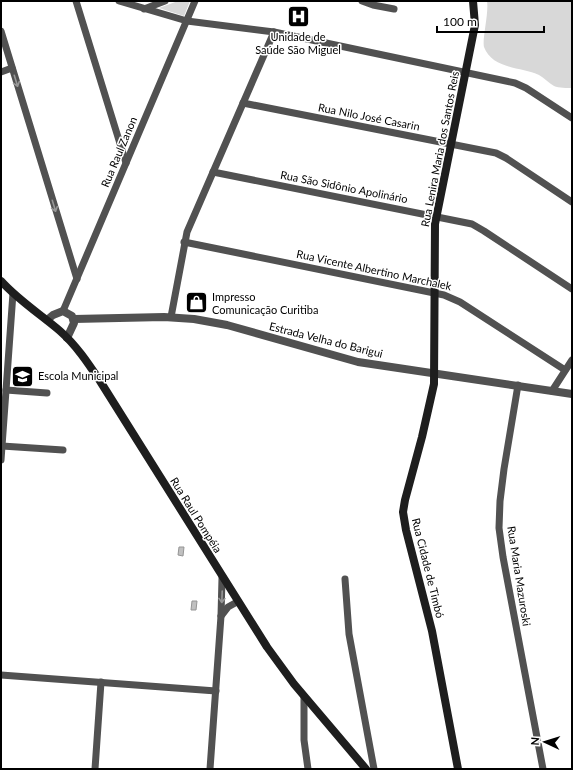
<svg xmlns="http://www.w3.org/2000/svg" width="573" height="770" viewBox="0 0 573 770" font-family="Lato,sans-serif">
  <style>
    .green { fill: #d8d8d8 }
    .building { fill: #c0c0c0; stroke: #959595 }
    .lines { fill: none; stroke-linecap: round; stroke-linejoin: round }
    .minor { stroke: #515151; stroke-width: 7 }
    .tertiary { stroke: #515151; stroke-width: 8 }
    .secondary { stroke: #1e1e1e; stroke-width: 8 }
    .oneway { stroke: #979797 }
    .labels { text-anchor: middle; stroke-width: 3; stroke-linejoin: round; paint-order: stroke }
    .poi-label { font-size: 11px; fill: #000; stroke: #fff; text-anchor: start }
    .street-label { font-size: 11px; fill: #000; stroke: #fff }
  </style>
  <rect width="100%" height="100%" fill="#fff"/>
  <g class="green">
    <path d="M178,1H190L184,16L159,8Z"/>
    <path d="M487,1H572V88C567,88 559,88 554,86C549,83 544,78 539,75C521,67 492,69 484,47C482,39 489,13 487,1Z"/>
  </g>
  <g class="building">
    <path d="M179,547H184L183,556L178,555Z"/>
    <path d="M192,601H197L196,610H191Z"/>
  </g>
  <g class="lines">
    <g class="minor">
      <path d="M76,1L126,163"/>
      <path d="M119,1L187,21L274,32L515,83L526,88L572,118"/>
      <path d="M362,1L373,5L394,9"/>
      <path d="M144,9L165,1"/>
      <path d="M1,31L77,279"/>
      <path d="M1,72L12,68"/>
      <path d="M243,103L496,153L506,158L572,202"/>
      <path d="M213,172L472,224L484,231L572,289"/>
      <path d="M184,242L444,295L460,302L565,370"/>
      <path d="M63,311L195,1"/>
      <path d="M171,317L187,232L274,32"/>
      <path d="M518,385L504,469L500,501L499,528L503,557L543,769"/>
      <path d="M6,390L47,393"/>
      <path d="M552,391L572,360"/>
      <path d="M2,446L63,450"/>
      <path d="M1,460L13,293"/>
      <path d="M345,579L349,634L374,769"/>
      <path d="M221,616L228,607L237,602"/>
      <path d="M1,675L216,691"/>
      <path d="M304,696V740L308,769"/>
      <path d="M95,769L101,682"/>
      <path d="M210,769L221,616L222,578"/>
    </g>
    <g class="tertiary">
      <path d="M74,319L164,317L194,319L227,325L358,362L572,394"/>
      <path d="M47,320L53,315L63,311L72,316L74,323L67,338"/>
    </g>
    <g class="secondary">
      <path d="M1,281C18,300 40,314 60,331C76,345 88,363 100,381L267,647L294,684L366,769"/>
      <path d="M458,769L432,631L406,530L403,512L405,500L422,437L434,384L435,224L473,35L475,25L473,1"/>
    </g>
  </g>
  <defs><path id="oneway-shaft" d="M-6 0H5M1.5-3L5.5 0L1.5 3" fill="none" stroke-width="1.6" stroke-linecap="round" stroke-linejoin="round"/></defs>
  <g class="oneway">
    <use href="#oneway-shaft" transform="translate(16 81) rotate(73)"/>
    <use href="#oneway-shaft" transform="translate(54 206) rotate(73)"/>
    <use href="#oneway-shaft" transform="translate(222 597) rotate(92)"/>
  </g>
  <defs>
    <symbol id="hospital-square" viewBox="-11 -11 22 22"><rect x="-9" y="-9" width="18" height="18" rx="4" fill="#000" stroke="#fff"/><path d="M-5-5h3v3.5h4V-5h3V5h-3V1.5h-4V5h-3Z" fill="#fff"/></symbol>
    <symbol id="shop-square" viewBox="-11 -11 22 22"><rect x="-9" y="-9" width="18" height="18" rx="4" fill="#000" stroke="#fff"/><path d="M-5-2.5h2.3a2.7 3.5 0 0 1 5.4 0H5L5.5 6h-11ZM-1.5-2.5h3a1.5 2.3 0 0 0-3 0Z" fill="#fff"/></symbol>
    <symbol id="school-square" viewBox="-11 -11 22 22"><rect x="-9" y="-9" width="18" height="18" rx="4" fill="#000" stroke="#fff"/><path d="M0-5L7-2L0 1L-7-2ZM-4 1L0 2.5L4 1V4Q0 6-4 4Z" fill="#fff"/></symbol>
  </defs>
  <g fill-rule="evenodd">
    <use href="#hospital-square" x="286" y="4" width="25" height="25"/>
    <use href="#shop-square" x="184" y="290" width="25" height="25"/>
    <use href="#school-square" x="10" y="364" width="25" height="25"/>
  </g>
  <g class="labels">
    <g class="poi-label">
      <text x="298" y="41" text-anchor="middle">Unidade de<tspan x="298" dy="13">Saúde São Miguel</tspan></text>
      <text x="212" y="301">Impresso<tspan x="212" dy="13">Comunicação Curitiba</tspan></text>
      <text x="38" y="380">Escola Municipal</text>
    </g>
    <g class="street-label">
      <text transform="translate(369 117) rotate(11)" y="4">Rua Nilo José Casarin</text>
      <text transform="translate(440 149) rotate(-79)" y="4">Rua Lenira Maria dos Santos Reis</text>
      <text transform="translate(119 152) rotate(-67)" y="4">Rua Raul Zanon</text>
      <text transform="translate(344 187) rotate(11)" y="4">Rua São Sidônio Apolinário</text>
      <text transform="translate(374 270) rotate(12)" y="4">Rua Vicente Albertino Marchalek</text>
      <text transform="translate(326 340) rotate(14)" y="4">Estrada Velha do Barigui</text>
      <text transform="translate(196 515) rotate(58)" y="4">Rua Raul Pompéia</text>
      <text transform="translate(428 568) rotate(76)" y="4">Rua Cidade de Timbó</text>
      <text transform="translate(519 576) rotate(81)" y="4">Rua Maria Mazuroski</text>
    </g>
  </g>
  <rect width="573" height="770" fill="none" stroke="#000000" stroke-width="4"/>
  <g transform="translate(545 742) rotate(274)" stroke="#ffffff" stroke-width="3" paint-order="stroke">
  <path d="M0-3L7 15L0 10L-7 15Z" fill="#000000"/>
  <text y="-6" font-size="11" font-weight="bold" text-anchor="middle" fill="#000000">N</text>
  </g>
  <path d="M437 26v6h107v-6" fill="none" stroke="#000000" stroke-width="2"/>
  <text x="443" y="26" font-size="12" fill="#000000" stroke="#ffffff" stroke-width="3" paint-order="stroke">100 m</text>
</svg>
